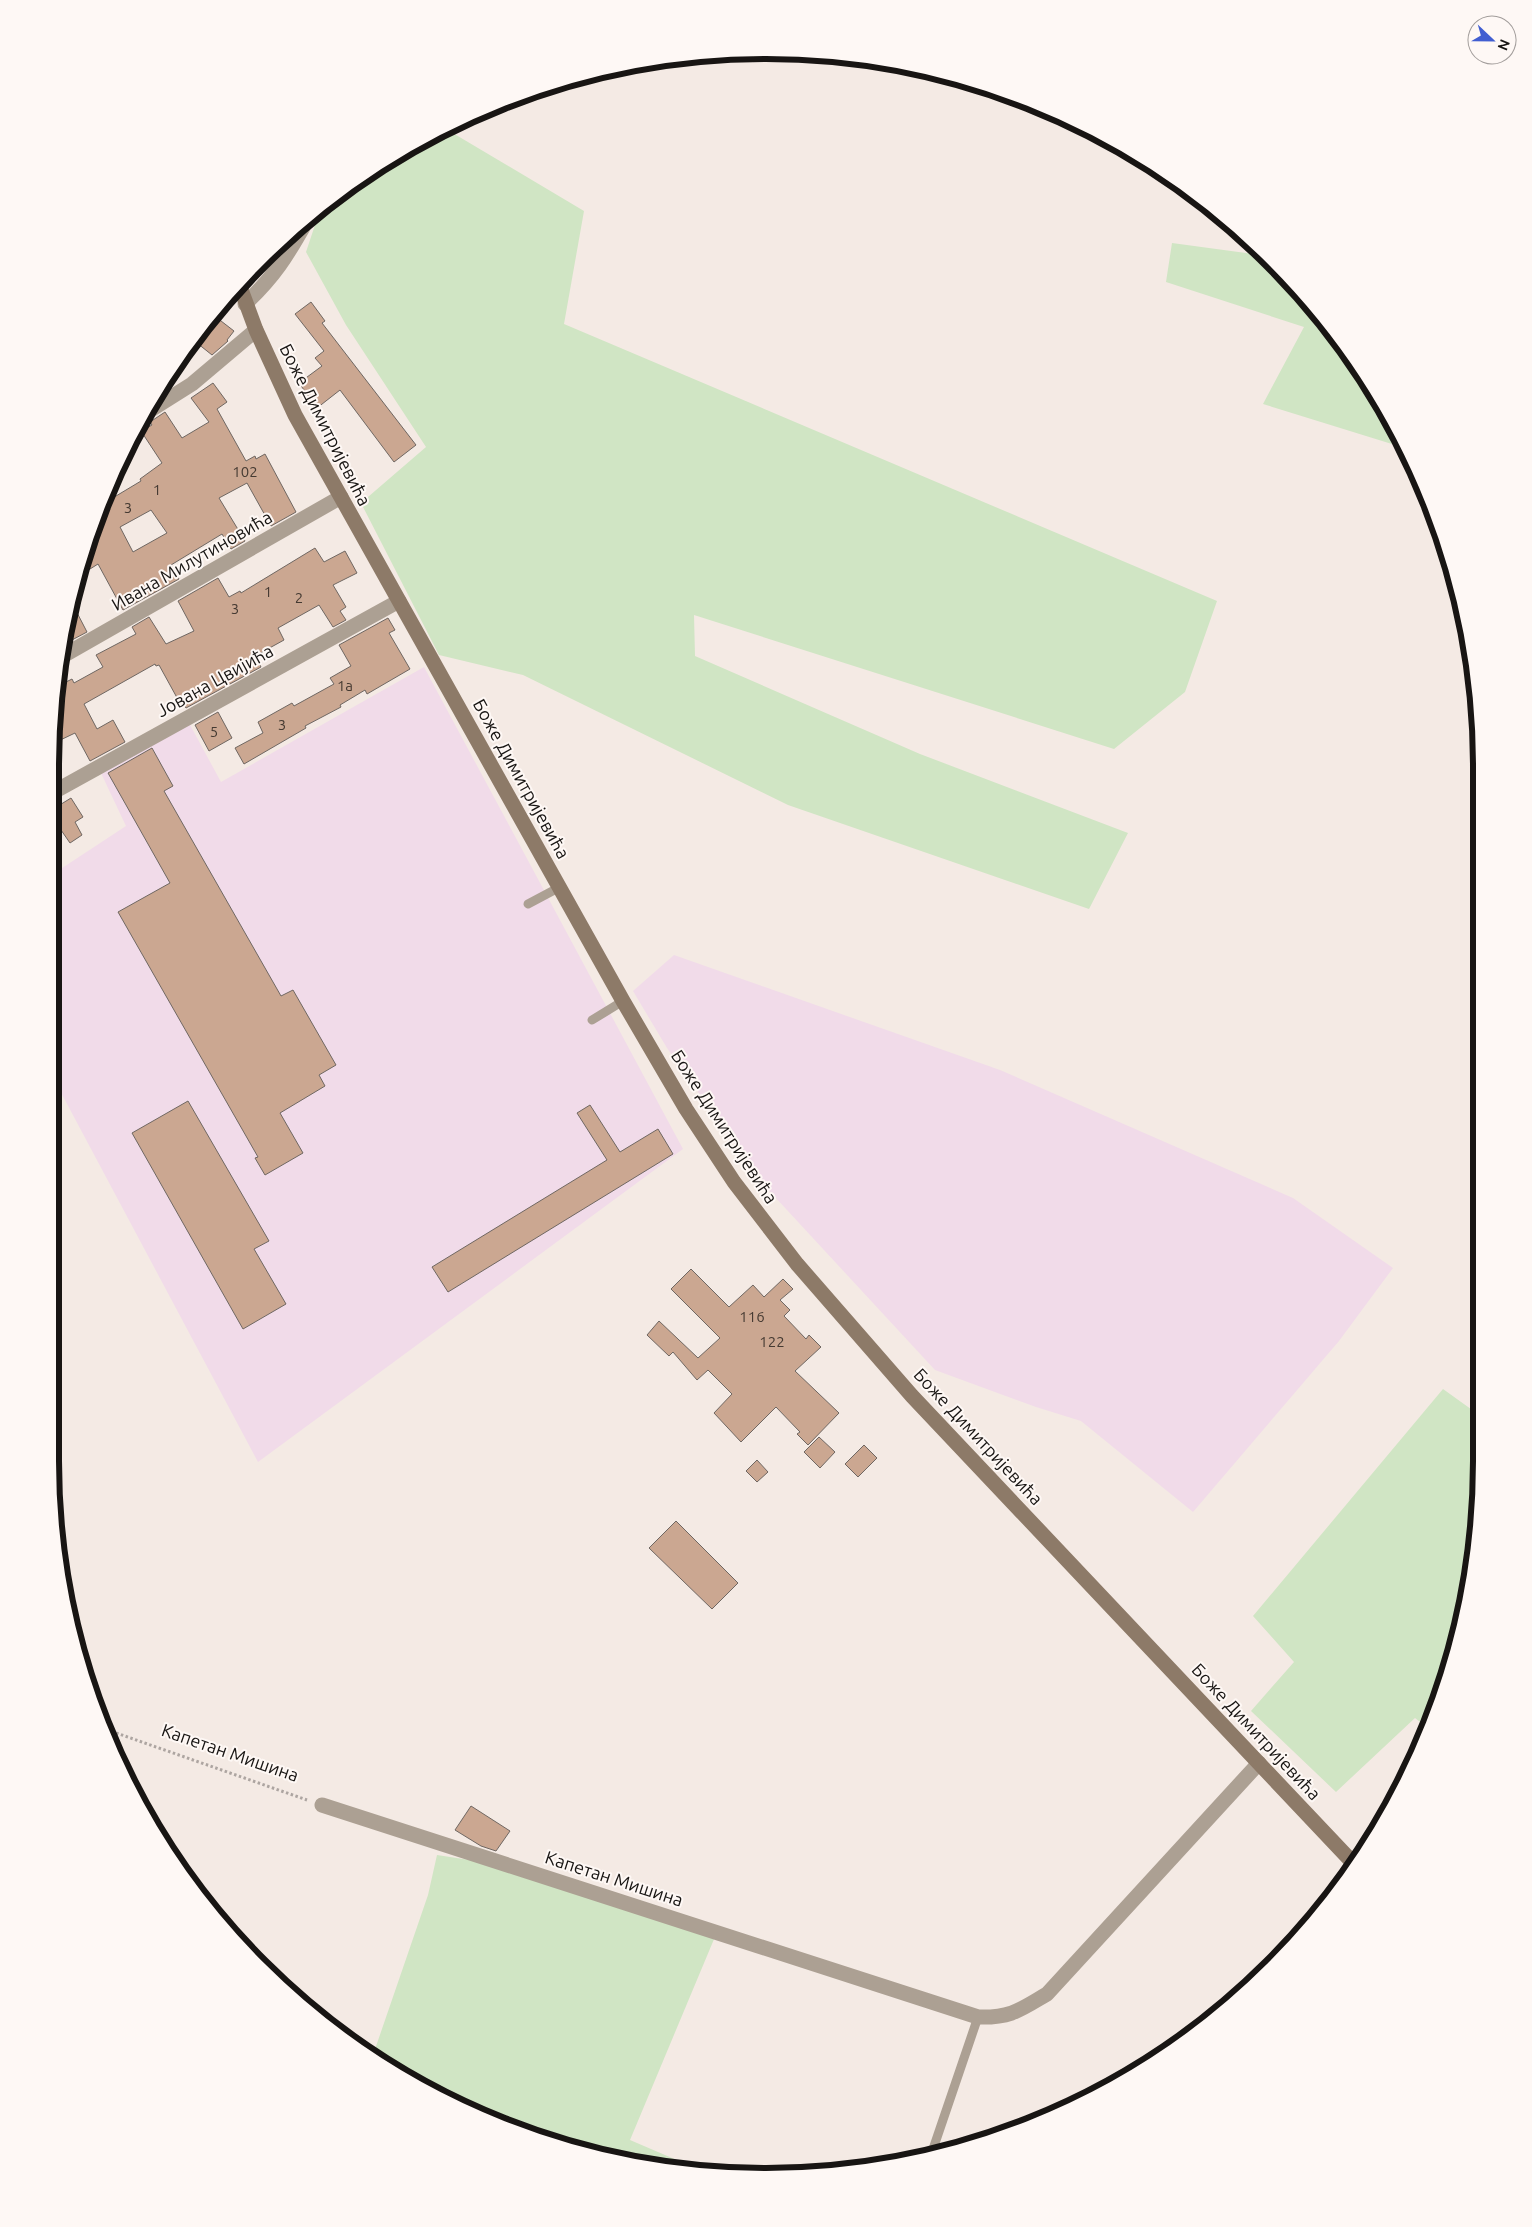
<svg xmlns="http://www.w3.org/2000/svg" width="1532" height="2227" viewBox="0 0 1532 2227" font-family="Ubuntu,sans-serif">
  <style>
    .industrial { fill: #f1dbe9 }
    .green { fill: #d0e5c4 }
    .building { fill: #cba791; stroke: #6f6762; fill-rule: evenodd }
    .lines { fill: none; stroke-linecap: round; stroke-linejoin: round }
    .path { stroke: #ada5a1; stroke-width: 3; stroke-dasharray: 2.5 2.5; stroke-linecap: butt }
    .lane { stroke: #aca093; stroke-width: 9 }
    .street { stroke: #aca093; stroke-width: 15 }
    .secondary { stroke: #8d7a68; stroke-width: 15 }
    .labels { text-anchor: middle; stroke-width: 4; stroke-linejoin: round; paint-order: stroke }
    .number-label { font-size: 15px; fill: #453a32 }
    .street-label { font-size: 18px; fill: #181513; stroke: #fef8f5 }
    .rim { fill: none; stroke: #181513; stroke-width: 6 }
  </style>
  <rect width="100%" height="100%" fill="#f4eae4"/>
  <g class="industrial">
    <path d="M424,667L683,1149L258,1462L50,1072V876L126,826L100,771L189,723L221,782Z"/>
    <path d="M674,955L1000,1070L1293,1198L1393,1268L1339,1341L1193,1512L1081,1421L1036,1407L935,1370L762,1183L667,1048L633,991Z"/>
  </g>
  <g class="green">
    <path d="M446,129L584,211L564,324L1217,601L1185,692L1114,749L694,615L695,656L920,754L1128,833L1089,909L788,805L523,675L439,655L361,503L426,447L346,325L306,252L320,210L368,171Z"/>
    <path d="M1172,243L1268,256L1272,260L1361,368L1408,449L1263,404L1304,327L1166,282Z"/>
    <path d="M1443,1389L1482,1417V1461L1468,1601L1429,1729L1415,1718L1336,1792L1251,1711L1294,1662L1253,1616Z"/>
    <path d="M437,1855L509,1866L717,1932L630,2140L707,2173L673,2171L492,2122L372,2058L428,1895Z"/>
  </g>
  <g class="building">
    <path d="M311,302L325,321L322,323L416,445L394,462L340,390L317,408L299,383L322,366L315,358L324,351L295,314Z"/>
    <path d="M212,314L234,331L227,340L228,341L212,355L192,339Z"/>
    <path d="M213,383L227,402L217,409L246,461L255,456L256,459L265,454L296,512L271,526L247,483L219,498L245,541L231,549L222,534L171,565L179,579L123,610L98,564L82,574L106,502L141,481L140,479L162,463L141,431L152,425L150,422L165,412L182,438L209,422L191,398ZM151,510L167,533L133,552L120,527Z"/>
    <path d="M315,548L324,562L345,551L357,573L333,585L346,607L340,611L346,620L333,627L319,605L278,628L284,640L255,656L261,667L186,708L183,704L181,705L159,665L156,666L155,664L84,704L97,729L113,720L125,742L90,761L75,733L52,744L58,686L72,679L74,683L103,667L96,655L136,634L132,627L149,617L166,644L194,631L178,601L218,578L229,597L240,591L241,593Z"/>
    <path d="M72,603L87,632L70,641L65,632L63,633Z"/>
    <path d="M388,618L395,630L389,633L410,669L367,694L365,690L340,705L341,707L305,726L306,728L244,764L235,748L263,733L258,722L292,703L294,706L334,684L330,678L351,666L339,645Z"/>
    <path d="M218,712L232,738L209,751L195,725Z"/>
    <path d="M152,748L173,786L164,791L281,996L293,990L336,1065L319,1075L325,1086L280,1113L303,1153L265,1175L255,1158L258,1157L118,912L170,883L108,773Z"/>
    <path d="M71,798L83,817L75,822L82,835L70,843L61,830L50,837V811Z"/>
    <path d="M188,1101L269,1241L254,1249L286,1304L243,1329L132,1133Z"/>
    <path d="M590,1105L620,1152L658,1129L673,1154L448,1292L432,1267L607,1160L577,1113Z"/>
    <path d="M691,1269L729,1307L753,1285L764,1297L783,1279L793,1289L780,1300L790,1310L784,1316L806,1339L809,1335L821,1347L795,1371L839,1413L808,1445L797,1434L800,1432L776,1407L741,1442L714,1413L732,1394L708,1370L697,1380L673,1352L669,1356L647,1335L659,1321L698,1358L720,1338L671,1289Z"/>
    <path d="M819,1437L835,1452L820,1468L804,1452Z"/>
    <path d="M864,1445L877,1458L858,1477L845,1464Z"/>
    <path d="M757,1460L768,1472L757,1482L746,1471Z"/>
    <path d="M676,1521L738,1583L712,1609L649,1548Z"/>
    <path d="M471,1806L510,1831L496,1851L481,1846L455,1830Z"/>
  </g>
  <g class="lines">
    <path class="path" d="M102,1728L307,1800"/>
    <g class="lane">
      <path d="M528,904L560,887"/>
      <path d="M592,1020L623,1001"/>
      <path d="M1252,1982H1254"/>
      <path d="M931,2155L978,2017"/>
    </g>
    <g class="street">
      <path d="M245,304C274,277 287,256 306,222"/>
      <path d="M146,413L192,384L256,330"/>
      <path d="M61,657L341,497"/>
      <path d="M50,794L399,601"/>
      <path d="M322,1805L978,2017C1011,2018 1020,2010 1047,1994L1259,1763"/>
    </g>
    <path class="secondary" d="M239,284L256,330L295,415L623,1001L686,1109L734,1182L797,1264L912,1396L1356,1866"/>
  </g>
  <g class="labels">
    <g class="number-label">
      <text x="245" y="477">102</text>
      <text x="157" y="495">1</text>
      <text x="128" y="513">3</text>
      <text x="268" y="597">1</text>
      <text x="299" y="603">2</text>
      <text x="235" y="614">3</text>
      <text x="345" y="691">1a</text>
      <text x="282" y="730">3</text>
      <text x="214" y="737">5</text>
      <text x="752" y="1322">116</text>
      <text x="772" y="1347">122</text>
    </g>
    <g class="street-label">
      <text transform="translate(325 425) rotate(63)" y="6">Боже Димитријевића</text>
      <text transform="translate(192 561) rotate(-30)" y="6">Ивана Милутиновића</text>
      <text transform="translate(215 681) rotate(-29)" y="6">Јована Цвијића</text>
      <text transform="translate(521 779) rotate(61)" y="6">Боже Димитријевића</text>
      <text transform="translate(724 1127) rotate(57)" y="6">Боже Димитријевића</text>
      <text transform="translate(978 1437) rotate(47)" y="6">Боже Димитријевића</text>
      <text transform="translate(1256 1732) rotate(47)" y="6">Боже Димитријевића</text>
      <text transform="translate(230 1753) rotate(19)" y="6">Капетан Мишина</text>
      <text transform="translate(614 1879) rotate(18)" y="6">Капетан Мишина</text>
    </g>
  </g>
  <path d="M0 0H1532V2227H0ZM766 59H766A707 707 0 0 1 1473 766V1461A707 707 0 0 1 766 2168H766A707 707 0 0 1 59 1461V766A707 707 0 0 1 766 59Z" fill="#fef8f5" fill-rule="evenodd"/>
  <path class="rim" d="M766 59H766A707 707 0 0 1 1473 766V1461A707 707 0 0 1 766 2168H766A707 707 0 0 1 59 1461V766A707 707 0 0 1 766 59Z"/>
  <g transform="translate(1492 40) rotate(112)"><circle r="24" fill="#fef8f5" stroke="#a29d9b"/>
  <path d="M0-4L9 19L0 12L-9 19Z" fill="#415ed1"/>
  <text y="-8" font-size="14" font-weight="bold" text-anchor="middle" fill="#181513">N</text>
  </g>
</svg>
